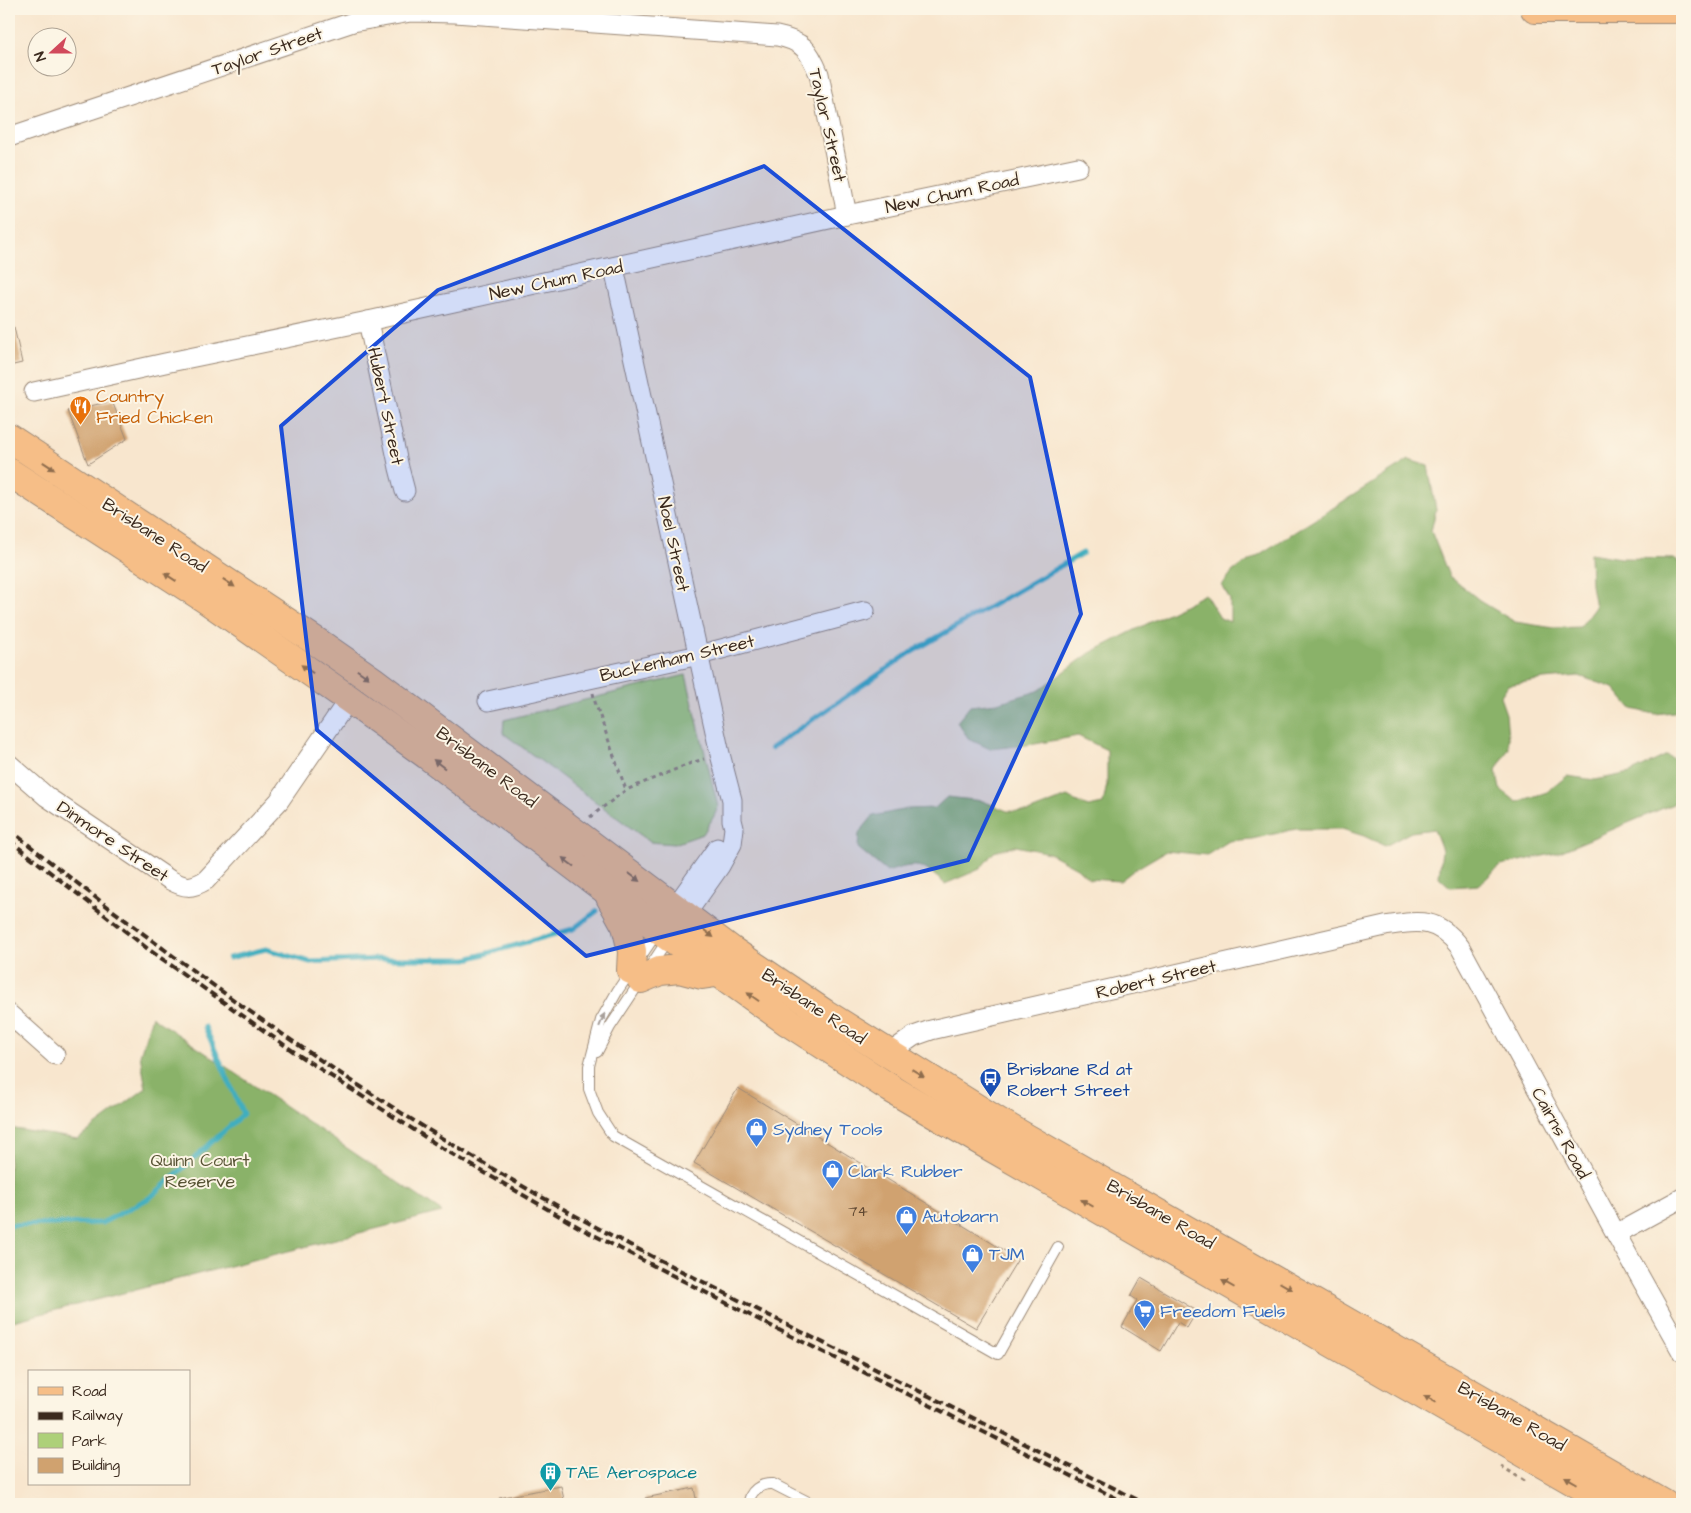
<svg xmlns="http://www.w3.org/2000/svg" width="1691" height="1513" viewBox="0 0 1691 1513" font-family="'Architects Daughter',sans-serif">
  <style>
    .green { fill: #add079; stroke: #747d4c }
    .forest { fill: #8ab269; stroke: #626e44 }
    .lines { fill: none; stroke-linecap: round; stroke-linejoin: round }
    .stream { stroke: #41aebf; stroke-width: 5 }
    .building { fill: #d0a26f }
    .lane-casing { stroke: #9a8876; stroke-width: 12 }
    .street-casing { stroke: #9a8876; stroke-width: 21 }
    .primary-casing { stroke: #9a8876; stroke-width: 30 }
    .highway-casing { stroke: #9a8876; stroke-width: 30 }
    .path { stroke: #9a8876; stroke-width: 3; stroke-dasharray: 4 4; stroke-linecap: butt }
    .lane { stroke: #fff; stroke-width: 10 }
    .street { stroke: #fff; stroke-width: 19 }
    .primary { stroke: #f6be87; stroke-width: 28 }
    .highway { stroke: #f6be87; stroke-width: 28 }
    .rail { stroke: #3b2a1e; stroke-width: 4; stroke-dasharray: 8 4; stroke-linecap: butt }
    .oneway { fill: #8f6d4d }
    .oneway2 { fill: #a79f9a }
    .marked { fill: #1d4ed8; fill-opacity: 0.2; stroke: #1d4ed8; stroke-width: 4; stroke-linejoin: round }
    .labels { text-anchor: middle; stroke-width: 4; stroke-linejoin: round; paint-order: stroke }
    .number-label { font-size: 15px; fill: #604832 }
    .street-label { font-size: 18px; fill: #3b2a1e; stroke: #fcf5e5 }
    .food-label { font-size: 18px; fill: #c56008; stroke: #fcf5e5; text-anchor: start }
    .transit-label { font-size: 18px; fill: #164399; stroke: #fcf5e5; text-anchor: start }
    .shop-label { font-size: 18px; fill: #366cbe; stroke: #fcf5e5; text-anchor: start }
    .park-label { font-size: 18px; fill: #585435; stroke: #fcf5e5 }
    .culture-label { font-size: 18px; fill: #0d838f; stroke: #fcf5e5; text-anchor: start }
  </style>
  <rect width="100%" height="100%" fill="#fcf5e5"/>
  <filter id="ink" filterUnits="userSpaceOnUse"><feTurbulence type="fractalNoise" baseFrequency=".02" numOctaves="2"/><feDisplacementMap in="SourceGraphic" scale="10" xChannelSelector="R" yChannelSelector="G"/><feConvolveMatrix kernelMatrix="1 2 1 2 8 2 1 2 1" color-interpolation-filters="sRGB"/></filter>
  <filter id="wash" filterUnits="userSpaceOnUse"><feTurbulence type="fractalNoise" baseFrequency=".0096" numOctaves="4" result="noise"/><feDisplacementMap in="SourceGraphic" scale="20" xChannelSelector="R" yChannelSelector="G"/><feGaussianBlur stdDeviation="1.12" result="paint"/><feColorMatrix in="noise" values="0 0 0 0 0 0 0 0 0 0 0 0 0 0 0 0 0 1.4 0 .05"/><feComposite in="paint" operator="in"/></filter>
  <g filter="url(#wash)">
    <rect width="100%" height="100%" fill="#f8e6ce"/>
    <path class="green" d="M686,675L718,807L714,816L703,834L674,844L650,842L503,733L504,720Z"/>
    <g class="forest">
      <path d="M1409,460L1428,466L1436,510L1431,531L1449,576L1482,602L1515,622L1554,628L1580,627L1595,607L1591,585L1590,553L1621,558L1674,559L1682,565V711L1655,714L1632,709L1614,688L1579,676L1544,679L1508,685L1500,697L1506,714L1509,748L1496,770L1500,789L1517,802L1547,792L1567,776L1595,780L1630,773L1667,755L1682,764V793L1673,804L1557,853L1501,865L1479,885L1450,887L1439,877L1442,850L1434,829L1411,832L1385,846L1364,836L1342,829H1296L1252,839L1229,841L1207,855L1166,851L1134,870L1120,881L1089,879L1077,868L1049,853L1016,846L994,852L980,869L945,884C921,863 917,862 887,872L858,848L859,833L873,816L907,809L935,808L947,797L983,801L1007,811L1028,812L1067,797L1088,807L1103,804L1107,784V750L1078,736L1035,744L990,749L969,739L957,722L970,706L997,703L1038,691L1090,653L1205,594L1220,618L1230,622V600L1222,585L1233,571Z"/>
      <path d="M152,1016V1017L442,1212L9,1322V1128L78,1139L146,1088L140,1055Z"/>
    </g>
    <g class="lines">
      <g class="stream">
        <path d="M771,748L910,653L1083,553"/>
        <path d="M229,958L266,949L310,962L378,959H467L573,929L597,911"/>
        <path d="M9,1225L102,1223L151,1197L243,1114L205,1027"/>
      </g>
    </g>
    <g id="blocks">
      <g class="building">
        <path d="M14,327L22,363L9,366V328Z"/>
        <path d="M112,401L127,439L88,464L68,411Z"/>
        <path d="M738,1088L1018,1259L976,1328L694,1163Z"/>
        <path d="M1141,1278L1197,1311L1187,1328L1178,1322L1161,1351L1122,1327L1137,1300L1131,1296Z"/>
        <path d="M561,1486L565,1504H500L499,1498Z"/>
        <path d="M694,1488L697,1504H646L645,1498Z"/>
      </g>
    </g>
  </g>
  <g filter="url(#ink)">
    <use href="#blocks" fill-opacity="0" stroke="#9a8876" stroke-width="1"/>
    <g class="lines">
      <defs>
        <g id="lane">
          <path d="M658,931L618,990L601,1020L589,1066V1089L598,1113L613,1136L998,1354L1058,1247"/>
          <path d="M597,1052L610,1027L669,938"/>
          <path d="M749,1504C749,1491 761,1483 773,1484L812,1504"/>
        </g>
        <g id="street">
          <path d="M9,137L353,22L411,12L455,13L777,36C803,41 809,50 819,74L847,215"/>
          <path d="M614,268L720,754L732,800V820L734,828L732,844L720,866L679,924"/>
          <path d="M368,321L399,468L405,491"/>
          <path d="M34,392L165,363L368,321L847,215L1078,167"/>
          <path d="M488,701L699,655L865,611"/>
          <path d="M9,764L47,797L170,880C185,888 191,889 206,880L279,801L349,699"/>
          <path d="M668,917L717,848"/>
          <path d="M9,1014L55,1055"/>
          <path d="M888,1054L914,1036L931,1030L1385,926C1419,921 1437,917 1460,947L1616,1234L1682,1352"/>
          <path d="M1616,1234L1682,1198"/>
        </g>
        <g id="primary">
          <path d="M9,438L326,648L372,680L731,950L824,1013L997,1121L1664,1504"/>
          <path d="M9,472L207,600L349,699L427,755L659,930L788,1022L890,1088L989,1146L1613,1504"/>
          <path d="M610,897L626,926L632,951L631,970"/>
          <path d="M641,979L660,971L679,969L702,975L716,973"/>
        </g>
        <path id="highway" d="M1535,9H1674"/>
      </defs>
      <use href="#lane" class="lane-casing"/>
      <use href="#street" class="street-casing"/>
      <use href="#primary" class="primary-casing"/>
      <use href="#highway" class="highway-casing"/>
      <g class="path">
        <path d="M593,693L595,702L626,790"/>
        <path d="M590,817L626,790L691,763L704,759"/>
        <path d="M1501,1466L1528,1483"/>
      </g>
      <use href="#lane" class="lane"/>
      <use href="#street" class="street"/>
      <use href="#primary" class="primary"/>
      <use href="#highway" class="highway"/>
      <g class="rail">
        <path d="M9,829C190,975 382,1111 587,1222C632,1247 678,1269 723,1292C864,1364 1005,1434 1146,1504"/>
        <path d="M9,840L148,949L300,1056L442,1148L582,1229L781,1331L1128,1504"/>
      </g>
    </g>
    <defs><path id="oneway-solid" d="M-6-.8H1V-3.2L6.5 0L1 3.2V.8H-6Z" transform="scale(1.25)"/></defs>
    <g class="oneway">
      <use href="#oneway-solid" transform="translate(49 466) rotate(34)"/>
      <use href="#oneway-solid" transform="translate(170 577) rotate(-147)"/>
      <use href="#oneway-solid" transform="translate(229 583) rotate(34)"/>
      <use href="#oneway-solid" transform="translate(307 669) rotate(-145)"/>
      <use href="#oneway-solid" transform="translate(363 674) rotate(35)"/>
      <use href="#oneway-solid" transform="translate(439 764) rotate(-143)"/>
      <use href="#oneway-solid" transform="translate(568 862) rotate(-143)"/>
      <use href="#oneway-solid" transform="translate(634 877) rotate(37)"/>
      <use href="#oneway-solid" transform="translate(708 933) rotate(37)"/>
      <use href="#oneway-solid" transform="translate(753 997) rotate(-145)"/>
      <use href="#oneway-solid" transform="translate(918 1073) rotate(31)"/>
      <use href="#oneway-solid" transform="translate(1087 1203) rotate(-150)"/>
      <use href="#oneway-solid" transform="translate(1228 1284) rotate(-150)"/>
      <use href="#oneway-solid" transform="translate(1286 1286) rotate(30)"/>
      <use href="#oneway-solid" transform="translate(1430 1399) rotate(-150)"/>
      <use href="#oneway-solid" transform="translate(1571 1480) rotate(-150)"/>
    </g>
    <use class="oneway2" href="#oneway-solid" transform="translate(602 1020) rotate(-68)"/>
  </g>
  <path class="marked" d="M764,166L1030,377L1081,614L968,860L586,956L317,730L281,426L438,290Z"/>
  <defs>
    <symbol id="restaurant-pin" viewBox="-11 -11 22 30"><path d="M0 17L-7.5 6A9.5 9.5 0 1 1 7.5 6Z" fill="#e8710a" stroke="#fcf5e5"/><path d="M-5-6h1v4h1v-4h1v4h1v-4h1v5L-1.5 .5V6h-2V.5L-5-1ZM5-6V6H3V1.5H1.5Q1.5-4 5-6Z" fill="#fff"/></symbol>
    <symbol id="bus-pin" viewBox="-11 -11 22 30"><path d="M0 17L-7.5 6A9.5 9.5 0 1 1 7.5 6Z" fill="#1a4fb4" stroke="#fcf5e5"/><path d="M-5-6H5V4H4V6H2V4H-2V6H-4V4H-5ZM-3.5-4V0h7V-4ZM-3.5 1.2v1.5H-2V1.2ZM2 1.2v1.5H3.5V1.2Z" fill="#fff"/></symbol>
    <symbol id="shop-pin" viewBox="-11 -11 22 30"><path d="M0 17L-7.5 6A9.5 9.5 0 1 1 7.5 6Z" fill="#3f7fe0" stroke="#fcf5e5"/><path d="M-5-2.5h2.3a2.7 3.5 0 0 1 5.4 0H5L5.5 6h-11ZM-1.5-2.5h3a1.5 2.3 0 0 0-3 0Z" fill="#fff"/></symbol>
    <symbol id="supermarket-pin" viewBox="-11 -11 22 30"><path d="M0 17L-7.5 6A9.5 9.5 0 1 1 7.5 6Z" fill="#3f7fe0" stroke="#fcf5e5"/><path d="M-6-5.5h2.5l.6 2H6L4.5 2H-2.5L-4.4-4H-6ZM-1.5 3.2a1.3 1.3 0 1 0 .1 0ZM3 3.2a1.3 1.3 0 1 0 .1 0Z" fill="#fff"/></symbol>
    <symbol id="building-pin" viewBox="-11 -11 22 30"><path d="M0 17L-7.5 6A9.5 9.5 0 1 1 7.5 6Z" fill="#0f9aa8" stroke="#fcf5e5"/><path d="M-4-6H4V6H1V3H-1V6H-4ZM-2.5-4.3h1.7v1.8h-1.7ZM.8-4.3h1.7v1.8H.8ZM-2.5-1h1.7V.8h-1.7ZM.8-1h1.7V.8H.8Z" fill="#fff"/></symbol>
  </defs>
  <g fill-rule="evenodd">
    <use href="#restaurant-pin" x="68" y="394" width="25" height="34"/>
    <use href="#bus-pin" x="978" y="1066" width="25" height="34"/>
    <use href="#shop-pin" x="744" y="1116" width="25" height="34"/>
    <use href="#shop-pin" x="820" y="1158" width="25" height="34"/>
    <use href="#shop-pin" x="894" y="1204" width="25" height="34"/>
    <use href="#shop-pin" x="960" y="1242" width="25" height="34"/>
    <use href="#supermarket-pin" x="1132" y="1298" width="25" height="34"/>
    <use href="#building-pin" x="538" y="1460" width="25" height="34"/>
  </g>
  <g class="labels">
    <g class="number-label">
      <text x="858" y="1216">74</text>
    </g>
    <g class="street-label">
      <text transform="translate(267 51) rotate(-19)" y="6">Taylor Street</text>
      <text transform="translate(828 125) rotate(77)" y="6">Taylor Street</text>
      <text transform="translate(952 193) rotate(-12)" y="6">New Chum Road</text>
      <text transform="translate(556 280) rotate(-12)" y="6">New Chum Road</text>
      <text transform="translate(386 406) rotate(78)" y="6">Hubert Street</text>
      <text transform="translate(155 535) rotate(33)" y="6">Brisbane Road</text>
      <text transform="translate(674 544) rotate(78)" y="6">Noel Street</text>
      <text transform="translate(677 658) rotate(-13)" y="6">Buckenham Street</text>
      <text transform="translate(487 767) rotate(37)" y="6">Brisbane Road</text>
      <text transform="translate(113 841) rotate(34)" y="6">Dinmore Street</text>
      <text transform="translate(1156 979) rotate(-13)" y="6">Robert Street</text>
      <text transform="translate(814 1006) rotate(34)" y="6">Brisbane Road</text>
      <text transform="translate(1561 1133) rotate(61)" y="6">Cairns Road</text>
      <text transform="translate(1161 1214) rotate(30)" y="6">Brisbane Road</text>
      <text transform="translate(1512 1416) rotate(30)" y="6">Brisbane Road</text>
    </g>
    <g class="food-label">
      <text x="96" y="402">Country<tspan x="96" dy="21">Fried Chicken</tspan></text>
    </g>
    <g class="transit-label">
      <text x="1007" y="1075">Brisbane Rd at<tspan x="1007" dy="21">Robert Street</tspan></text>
    </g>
    <g class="shop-label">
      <text x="773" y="1135">Sydney Tools</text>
      <text x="848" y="1177">Clark Rubber</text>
      <text x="922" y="1222">Autobarn</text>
      <text x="989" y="1260">TJM</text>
      <text x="1160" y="1317">Freedom Fuels</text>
    </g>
    <g class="park-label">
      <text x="200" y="1166">Quinn Court<tspan x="200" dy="21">Reserve</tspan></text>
    </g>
    <g class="culture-label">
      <text x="566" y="1478">TAE Aerospace</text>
    </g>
  </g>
  <rect width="1691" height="1513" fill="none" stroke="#fcf5e5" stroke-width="30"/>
  <rect x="28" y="1370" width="162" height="115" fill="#fcf5e5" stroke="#afa495"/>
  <rect x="38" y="1387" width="25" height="8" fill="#f6be87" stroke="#afa495"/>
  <text x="72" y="1396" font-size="15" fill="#3b2a1e">Road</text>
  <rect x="38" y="1412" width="25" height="8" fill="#3b2a1e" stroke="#afa495"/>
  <text x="72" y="1420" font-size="15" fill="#3b2a1e">Railway</text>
  <rect x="38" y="1433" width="25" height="15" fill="#add079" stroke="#afa495"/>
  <text x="72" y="1446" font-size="15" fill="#3b2a1e">Park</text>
  <rect x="38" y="1458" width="25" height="15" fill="#d0a26f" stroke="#afa495"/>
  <text x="72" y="1470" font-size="15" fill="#3b2a1e">Building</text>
  <g transform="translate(52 52) rotate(249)"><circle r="24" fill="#fcf5e5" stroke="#afa495"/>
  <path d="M0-4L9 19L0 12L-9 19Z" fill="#d1495b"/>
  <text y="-8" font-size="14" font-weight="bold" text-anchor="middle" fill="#3b2a1e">N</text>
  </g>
</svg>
